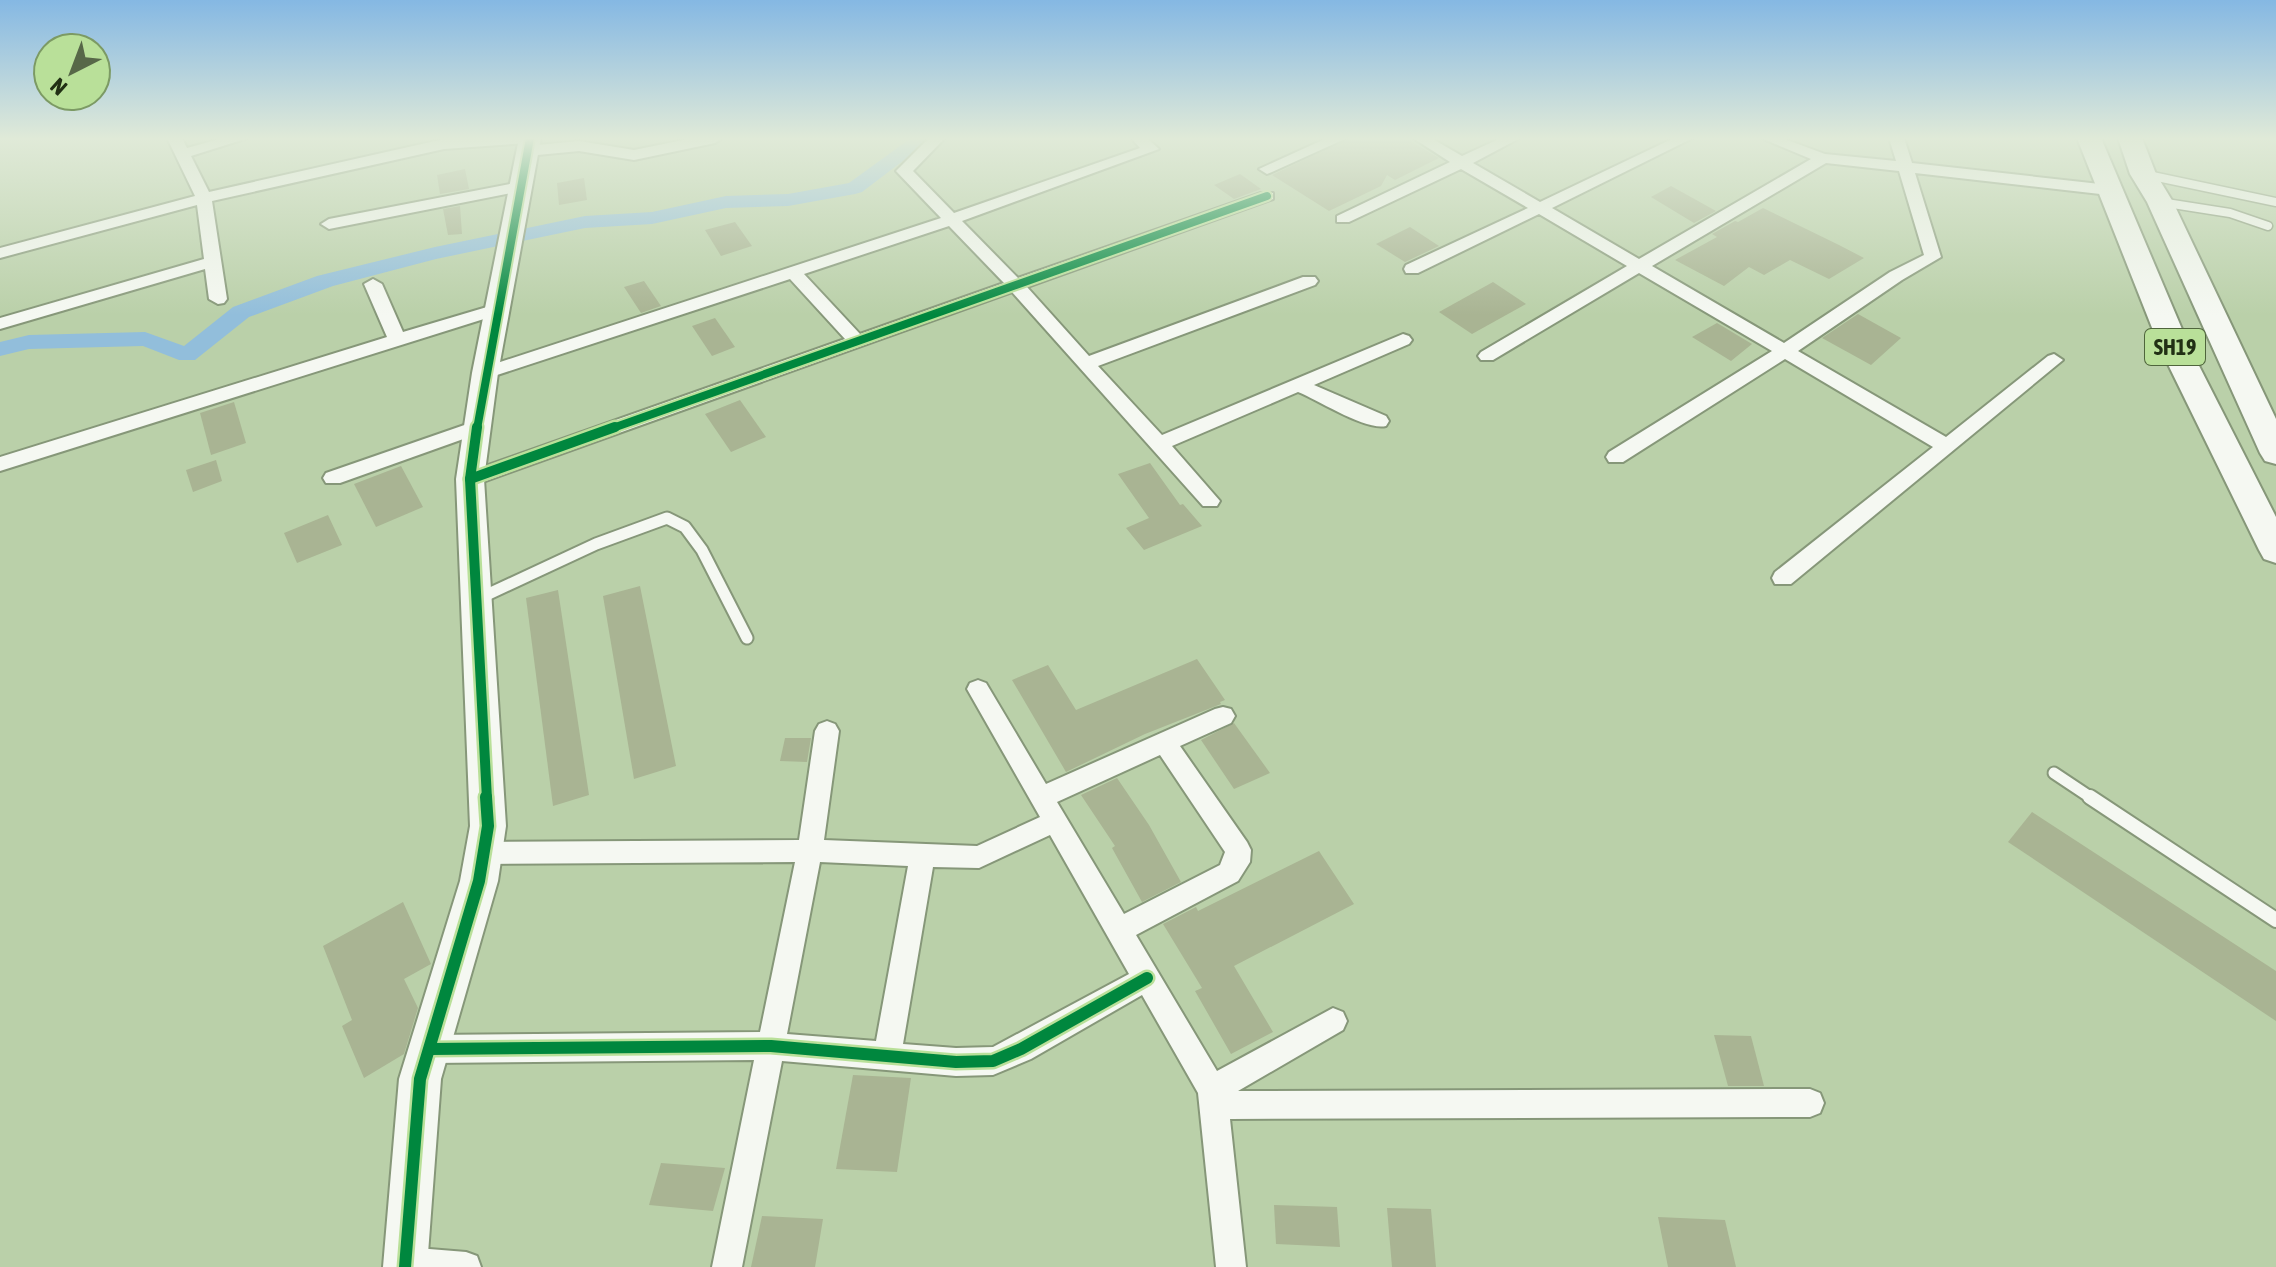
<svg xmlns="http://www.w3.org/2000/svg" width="2276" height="1267" viewBox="0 0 2276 1267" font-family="'Asap Condensed',sans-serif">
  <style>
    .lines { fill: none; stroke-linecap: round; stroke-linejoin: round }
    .canal { fill: #92bedb; fill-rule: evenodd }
    .building { fill: #a9b493 }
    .lane-far2-casing { stroke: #869779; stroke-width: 11 }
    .lane-far1-casing { stroke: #869779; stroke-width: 15 }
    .lane-casing { stroke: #869779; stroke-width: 18 }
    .street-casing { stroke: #869779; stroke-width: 4 }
    .secondary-casing { stroke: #869779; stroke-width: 4 }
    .primary-casing { stroke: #869779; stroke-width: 4 }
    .lane-far2 { stroke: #f5f8f2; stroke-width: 8 }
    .lane-far1 { stroke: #f5f8f2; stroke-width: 11 }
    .lane { stroke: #f5f8f2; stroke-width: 14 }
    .street { fill: #f5f8f2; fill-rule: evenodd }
    .secondary { fill: #f5f8f2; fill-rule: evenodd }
    .primary { fill: #f5f8f2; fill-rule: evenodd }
    .cycleway-far2-casing { stroke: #b9e099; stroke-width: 12 }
    .cycleway-far1-casing { stroke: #b9e099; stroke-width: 15 }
    .cycleway-casing { stroke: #b9e099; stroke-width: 17 }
    .cycleway-far2 { stroke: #00873e; stroke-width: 8 }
    .cycleway-far1 { stroke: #00873e; stroke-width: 10 }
    .cycleway { stroke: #00873e; stroke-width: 12 }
    .labels { text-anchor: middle; stroke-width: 8; stroke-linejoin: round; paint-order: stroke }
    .shield { fill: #b9e099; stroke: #4f653c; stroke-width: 2 }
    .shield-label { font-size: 22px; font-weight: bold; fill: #213014 }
  </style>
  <rect width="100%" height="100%" fill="#bad0a9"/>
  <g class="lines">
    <path class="canal" d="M911,138H933L862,192L855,194L788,206L726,208L652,224L585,228L436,259L333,286L249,317L195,360H179L143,346L29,349L0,356V342L29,335L145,332L184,346L233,307L317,276L435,247L585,216L652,212L726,196L788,194L849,183Z"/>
  </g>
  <g class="building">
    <path d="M1350,138H1405L1439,158L1395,180L1387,175L1381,186L1329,211L1272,175Z"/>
    <path d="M465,169L469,189L440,194L437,175Z"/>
    <path d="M1240,174L1261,189L1234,199L1214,185Z"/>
    <path d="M584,178L587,200L559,205L557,183Z"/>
    <path d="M1671,186L1716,211L1694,223L1651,197Z"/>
    <path d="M460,206L462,234L448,235L443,209Z"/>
    <path d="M1763,208L1839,245L1864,258L1829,279L1790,260L1764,275L1749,267L1724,286L1675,260L1717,237L1712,234L1735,221L1738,222Z"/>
    <path d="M735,222L752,246L721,256L705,230Z"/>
    <path d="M1410,227L1439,246L1405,262L1376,244Z"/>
    <path d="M644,281L661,306L641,313L624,287Z"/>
    <path d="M1493,282L1526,304L1472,334L1439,312Z"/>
    <path d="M1858,314L1901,338L1871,365L1822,338Z"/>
    <path d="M715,318L735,347L712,356L692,326Z"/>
    <path d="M1717,323L1752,344L1731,361L1692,337Z"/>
    <path d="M740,400L766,437L731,452L705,414Z"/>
    <path d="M234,402L246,443L211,455L200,413Z"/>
    <path d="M216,460L222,481L193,492L186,470Z"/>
    <path d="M1150,463L1180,505L1183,504L1202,526L1144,550L1126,528L1149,518L1118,474Z"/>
    <path d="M401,466L423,507L376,527L354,484Z"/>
    <path d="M328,515L342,545L297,563L284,533Z"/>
    <path d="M640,586L676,766L634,779L603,596Z"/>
    <path d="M558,590L589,795L553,806L526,598Z"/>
    <path d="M1197,659L1225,700L1220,702L1221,704L1145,734L1066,772L1012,680L1048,665L1076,710Z"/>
    <path d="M1234,723L1270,773L1234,789L1201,740Z"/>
    <path d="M785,738H811L807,762L780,761Z"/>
    <path d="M1117,778L1149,825L1181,882L1142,902L1112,848L1115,846L1081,795Z"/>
    <path d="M2032,812L2276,971V1021L2008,842Z"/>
    <path d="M1319,851L1354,904L1234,966L1273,1032L1231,1054L1195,991L1202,988L1163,924L1196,907L1198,911Z"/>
    <path d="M403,902L431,964L404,979L418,1008L404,1054L364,1078L342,1026L352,1020L323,946Z"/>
    <path d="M1714,1035L1751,1036L1764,1086H1728Z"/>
    <path d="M853,1075L911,1078L897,1172L836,1169Z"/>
    <path d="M661,1163L725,1168L713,1211L649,1205Z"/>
    <path d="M1274,1205L1337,1207L1340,1247L1276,1244Z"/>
    <path d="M1387,1208L1431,1209L1436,1267H1392Z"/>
    <path d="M762,1216L823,1219L815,1267H751Z"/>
    <path d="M1658,1217L1725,1220L1736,1267H1668Z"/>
  </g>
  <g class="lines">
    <defs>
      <g id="lane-far2">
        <path d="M2143,174L2276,202"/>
        <path d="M2160,202L2230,213L2268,226"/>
      </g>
      <g id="lane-far1">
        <path d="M480,598L596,544L667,518L685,527L702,550L747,638"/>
        <path d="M2054,773L2093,799"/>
      </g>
      <path id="lane" d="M2090,797L2276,920"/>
      <g id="street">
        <path d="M167,138H182L187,148L223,138H248L191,156L209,192L444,139L534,138L527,143L444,149L212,201L227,299L224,303L218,304L209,299L205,269L0,329V318L204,259L197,205L0,258V248L195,196Z"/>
        <path d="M693,138H722L715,143L634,160L579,151L527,156L519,151L527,146L579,141L634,150Z"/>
        <path d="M929,138H945L913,171L954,213L1140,148L1131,138H1147L1159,149L962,221L1018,278L1261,193H1273V199L1027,287L1089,356L1303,277H1315L1318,281L1315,285L1098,366L1162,435L1403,334L1409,336L1412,340L1409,344L1314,385L1386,416L1389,421L1386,426C1366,431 1318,400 1298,392L1172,446L1220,501L1217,506H1203L1012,292L477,484H463L460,479L463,474L845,339L790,279L491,377H479L476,373L479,369L941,218L896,171ZM949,226L1004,283L860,334L804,274Z"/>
        <path d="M1327,138H1347L1272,172L1267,174L1259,169Z"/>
        <path d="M1413,138H1431L1462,156L1501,138H1520L1473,163L1540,202L1674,138H1693L1552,208L1639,259L1811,159L1761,138H1782L1825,154L1896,161L1889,138H1904L1912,163L2109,185L2117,190L2109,195L1915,173L1941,257L1902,280L1798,351L1946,437L2048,356L2054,354L2063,360L1791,584H1775L1772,578L1775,572L1933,447L1785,359L1623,462H1609L1606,457L1609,452L1772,351L1639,273L1493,360H1481L1478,356L1481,352L1627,266L1539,214L1418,273H1406L1404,269L1406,265L1528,208L1461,169L1349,222H1337V216L1450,162ZM1826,163L1899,171L1924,255L1890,272L1784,343L1652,266Z"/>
        <path d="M520,182L528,187L526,190L329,229L321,224L329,219Z"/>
        <path d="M373,279L382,284L403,332L497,304L506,309L503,313L0,471V457L387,337L364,284Z"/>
        <path d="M476,421L483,422L486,427L483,432L340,483H326L323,478L326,473Z"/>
        <path d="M978,680L986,683L1046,784L1215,709L1223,707L1231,709L1235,716L1231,723L1180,746L1247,842L1251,850L1250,862L1238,881L1136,935L1217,1071L1333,1008L1343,1012L1347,1021L1343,1030L1238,1091L1810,1089L1820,1093L1824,1103L1820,1113L1810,1117L1230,1119L1246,1267H1216L1198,1093L1142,995L1031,1059L993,1075L956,1076L782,1061L742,1267H712L754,1060L430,1063L420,1059L416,1049L420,1039L430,1035L760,1032L795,862L485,864L476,861L472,853L476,845L485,842L799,840L815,731L819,724L827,721L835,724L839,731L824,840L977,846L1040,817L967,689L970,683ZM1160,755L1225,852L1220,865L1124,914L1057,802ZM1050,835L1129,974L993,1047L956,1048L903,1044L933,867L979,868ZM820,862L908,866L876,1041L787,1034Z"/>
        <path d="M405,1247L466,1252L477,1256L481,1267H392L390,1262L394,1251Z"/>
      </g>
      <path id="secondary" d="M519,138H541L498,373L484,479L506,826L498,881L441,1079L427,1267H383L399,1079L460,881L470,826L456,479L472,373Z"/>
      <g id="primary">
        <path d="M2077,138H2101L2190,348L2276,517V563L2264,559L2259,550L2160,348Z"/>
        <path d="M2118,138H2142L2156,174L2173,202L2276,419V464L2265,461L2260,453L2147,202L2130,174Z"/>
      </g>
    </defs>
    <use href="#lane-far2" class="lane-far2-casing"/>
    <use href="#lane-far1" class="lane-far1-casing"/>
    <use href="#lane" class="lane-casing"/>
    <use href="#street" class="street-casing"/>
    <use href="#secondary" class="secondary-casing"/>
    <use href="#primary" class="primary-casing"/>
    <use href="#lane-far2" class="lane-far2"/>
    <use href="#lane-far1" class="lane-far1"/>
    <use href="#lane" class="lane"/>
    <use href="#street" class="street"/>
    <use href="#secondary" class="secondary"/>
    <use href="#primary" class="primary"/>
    <defs>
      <g id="cycleway-far2">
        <path d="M477,429L530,138"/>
        <path d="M610,429L1267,196"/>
      </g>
      <g id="cycleway-far1">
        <path d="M477,427L470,479L487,799"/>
        <path d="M470,479L615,427"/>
      </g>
      <g id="cycleway">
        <path d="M430,1049L771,1046L956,1062L993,1061L1021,1049L1147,978"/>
        <path d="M405,1267L420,1079L479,881L488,826L486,797"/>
      </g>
    </defs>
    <use href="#cycleway-far2" class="cycleway-far2-casing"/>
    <use href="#cycleway-far1" class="cycleway-far1-casing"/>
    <use href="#cycleway" class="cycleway-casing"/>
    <use href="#cycleway-far2" class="cycleway-far2"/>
    <use href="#cycleway-far1" class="cycleway-far1"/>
    <use href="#cycleway" class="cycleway"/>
  </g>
  <linearGradient id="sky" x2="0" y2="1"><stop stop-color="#85b8e3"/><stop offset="0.44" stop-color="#e0ead8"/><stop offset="1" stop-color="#e0ead8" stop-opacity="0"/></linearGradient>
  <rect width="2276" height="315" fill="url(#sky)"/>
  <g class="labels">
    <rect class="shield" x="2145" y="329" width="60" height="36" rx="6"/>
    <g class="shield-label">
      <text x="2175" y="355">SH19</text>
    </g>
  </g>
  <g transform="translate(72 72) rotate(222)"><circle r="38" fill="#b9e099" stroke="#7c9a64" stroke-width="2"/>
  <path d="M0-6L14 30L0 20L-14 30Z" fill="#576848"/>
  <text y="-12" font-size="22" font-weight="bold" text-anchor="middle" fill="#213014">N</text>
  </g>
</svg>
